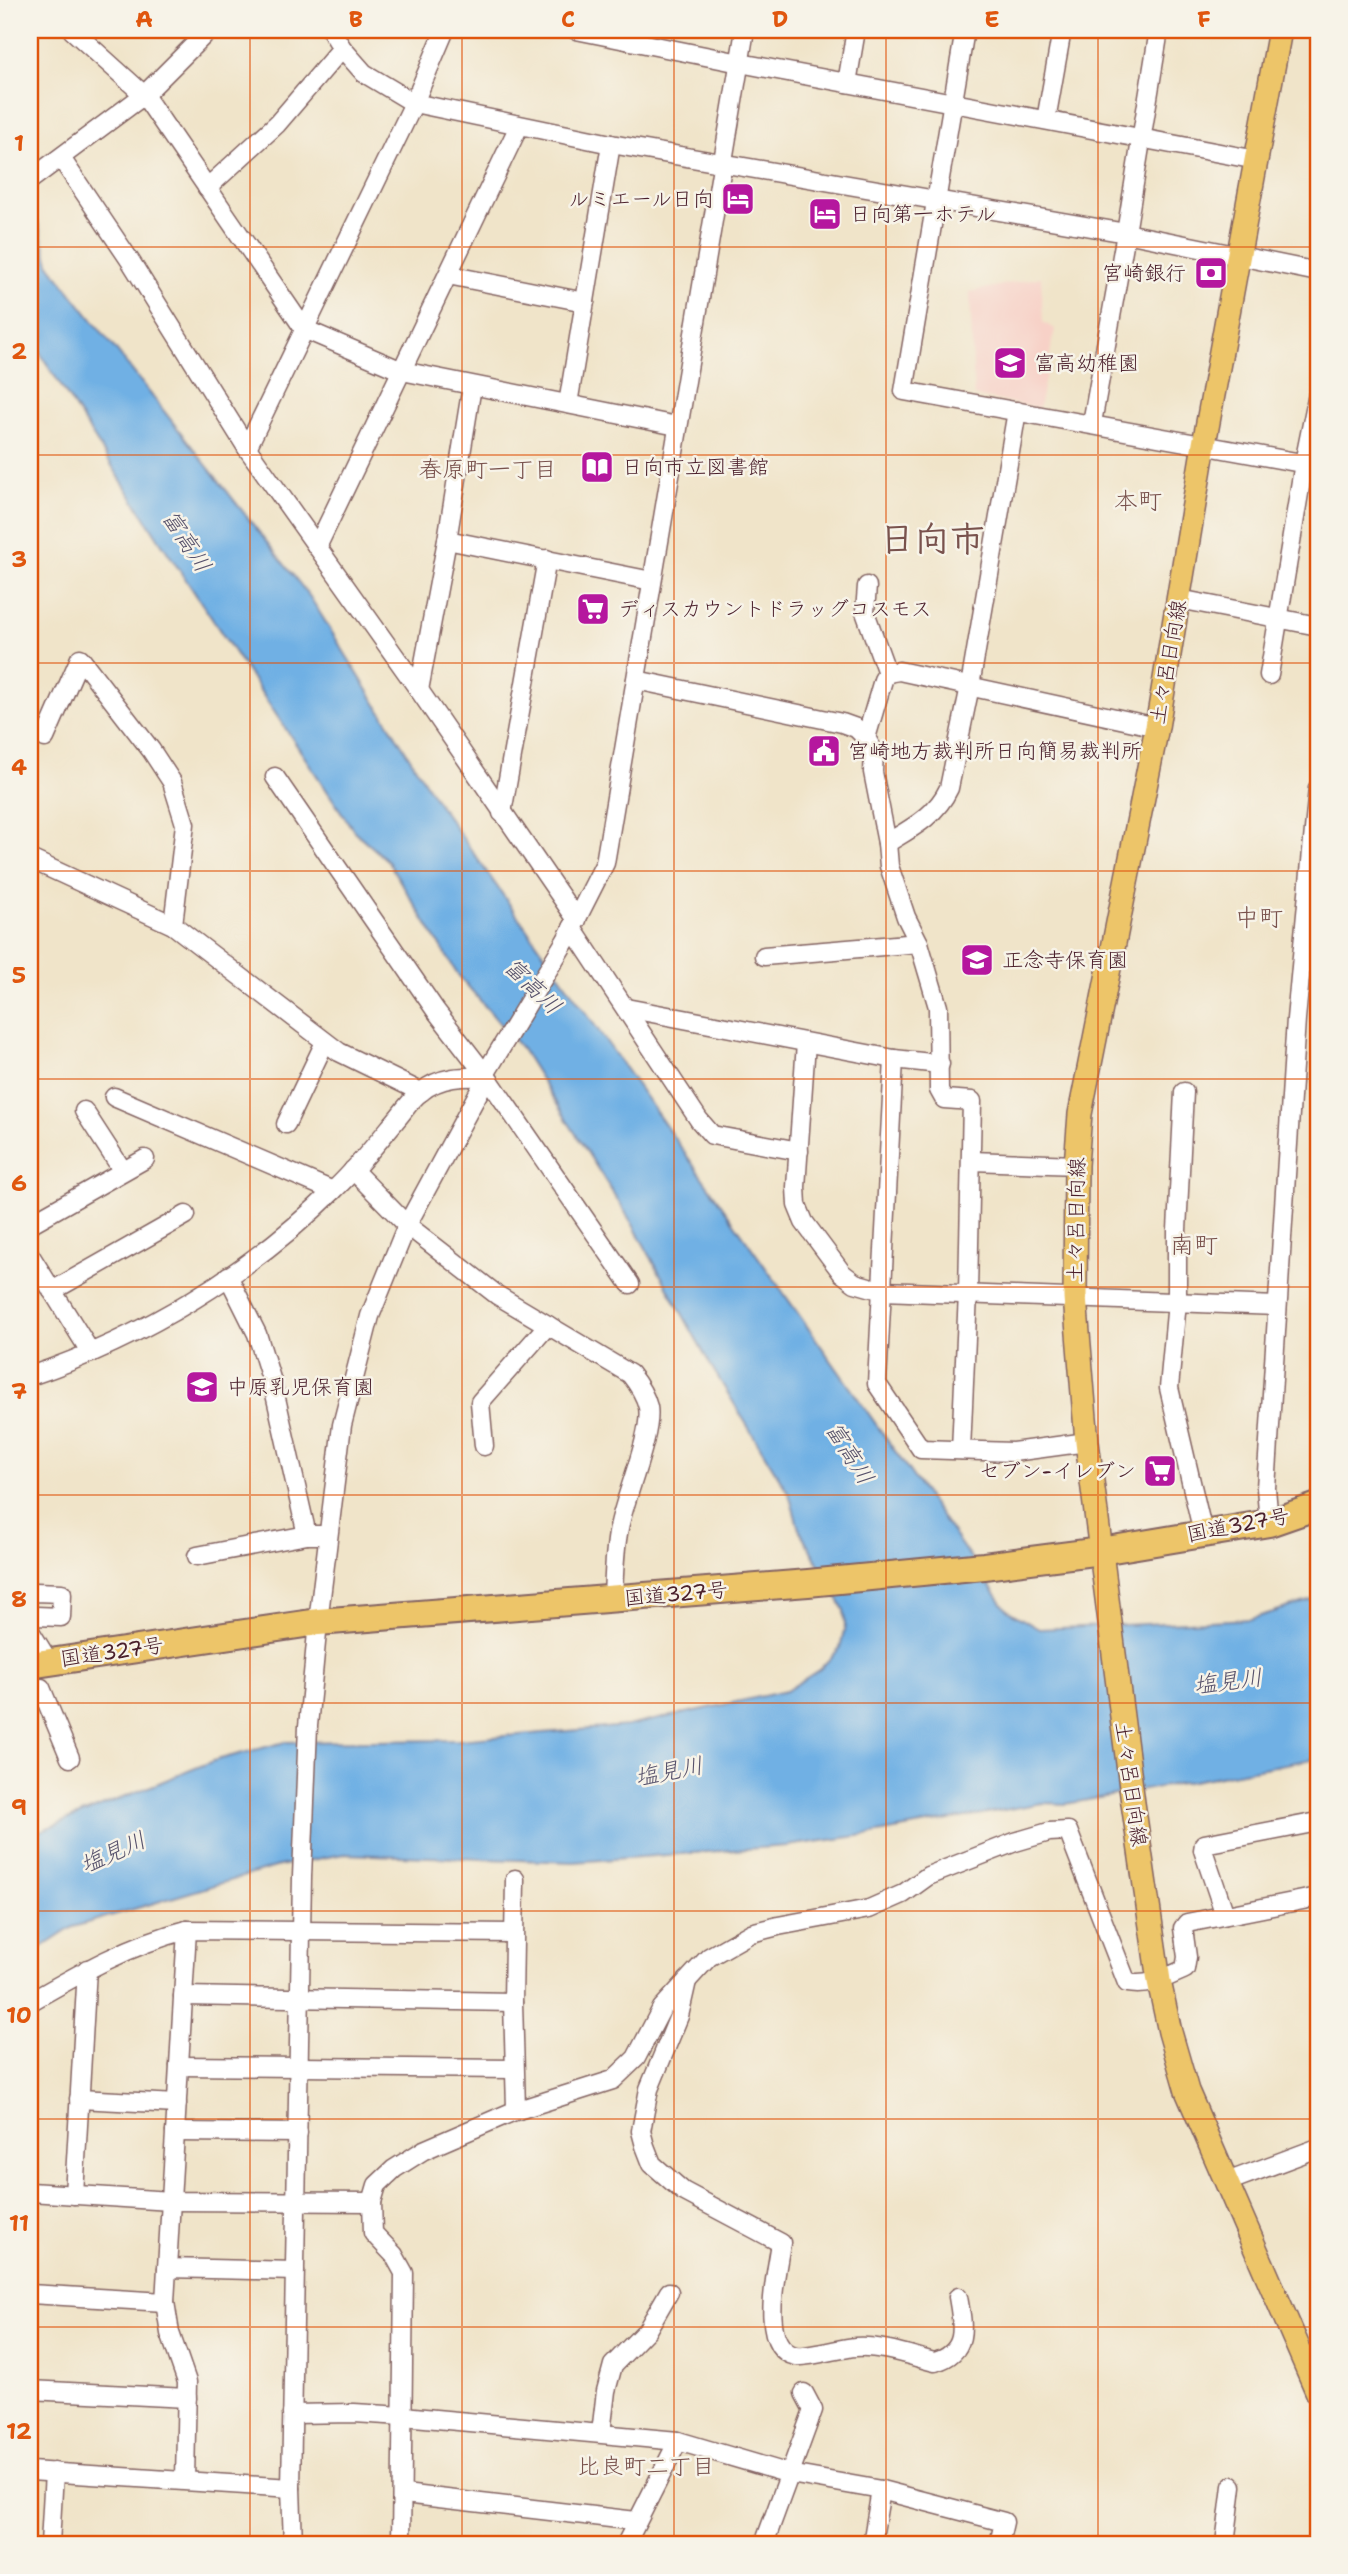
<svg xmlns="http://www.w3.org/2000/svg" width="1348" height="2574" viewBox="0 0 1348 2574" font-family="'Shantell Sans','Klee One',sans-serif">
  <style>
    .built { fill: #f7d1c7 }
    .water { fill: #70b0e4; stroke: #5d6888; stroke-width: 2 }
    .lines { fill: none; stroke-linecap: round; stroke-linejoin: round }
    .minor-casing { stroke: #846462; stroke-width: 21 }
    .major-casing { stroke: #846462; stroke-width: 26 }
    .highway-casing { stroke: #846462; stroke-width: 30 }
    .minor { stroke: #fff; stroke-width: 18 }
    .major { stroke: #edc569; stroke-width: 23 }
    .highway { stroke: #edc569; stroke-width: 26 }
    .grid { fill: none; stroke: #e0560e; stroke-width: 2; stroke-opacity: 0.55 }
    .labels { text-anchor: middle; stroke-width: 5; stroke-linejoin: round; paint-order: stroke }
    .poi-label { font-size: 21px; fill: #4a1f2b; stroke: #f7f3e8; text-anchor: start }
    .street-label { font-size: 21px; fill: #4a1f2b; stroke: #f7f3e8 }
    .neighbourhood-label { font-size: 23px; fill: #79524d; stroke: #f7f3e8 }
    .water-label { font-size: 23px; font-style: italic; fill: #57526c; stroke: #f7f3e8 }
    .quarter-label { font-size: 24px; fill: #79524d; stroke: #f7f3e8 }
    .town-label { font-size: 35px; font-weight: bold; fill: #79524d; stroke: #f7f3e8 }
    .neatline { fill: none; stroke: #e0560e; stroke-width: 2.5 }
    .grid-label { font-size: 23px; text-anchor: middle; font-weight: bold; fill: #e0560e }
  </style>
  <rect width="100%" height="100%" fill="#f7f3e8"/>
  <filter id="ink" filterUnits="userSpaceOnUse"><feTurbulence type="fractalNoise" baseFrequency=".0143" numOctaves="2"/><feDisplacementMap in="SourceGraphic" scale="14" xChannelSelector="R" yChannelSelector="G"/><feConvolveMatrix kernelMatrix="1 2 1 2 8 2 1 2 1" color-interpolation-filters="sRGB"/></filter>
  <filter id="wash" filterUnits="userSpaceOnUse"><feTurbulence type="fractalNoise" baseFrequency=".00686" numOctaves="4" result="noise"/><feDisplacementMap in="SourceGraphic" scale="28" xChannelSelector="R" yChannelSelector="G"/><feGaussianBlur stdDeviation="1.57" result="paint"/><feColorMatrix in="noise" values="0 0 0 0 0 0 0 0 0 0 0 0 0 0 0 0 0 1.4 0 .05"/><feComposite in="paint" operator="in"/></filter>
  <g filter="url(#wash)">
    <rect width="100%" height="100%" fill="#f0e4c9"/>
    <path class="built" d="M1041,277L1043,322L1055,329L1039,408L974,396L970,292Z"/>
    <path class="water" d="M30,195L50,266L310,597L436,800L1007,1610L1039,1629L1251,1619L1318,1598V1758L1066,1804L1042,1803L872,1834L787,1846L574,1862L344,1854L279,1866L73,1927L30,1955V1835L213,1761L285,1742L458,1740L627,1726L786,1691L820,1669L840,1648L845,1626L844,1610L799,1529L789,1494L710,1364L632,1223L522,1049L459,976L387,860L354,831L158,538L42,356L30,332Z"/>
  </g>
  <g filter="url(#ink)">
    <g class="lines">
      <defs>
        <g id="minor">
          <path d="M72,30L144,95L304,329L402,371L677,426"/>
          <path d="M331,30L342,48L364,73L414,103L611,144L1126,233L1318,272"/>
          <path d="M576,30L740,63L1257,160"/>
          <path d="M965,30L904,391L1318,466"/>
          <path d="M847,83L856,30"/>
          <path d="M1046,120L1062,30"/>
          <path d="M61,158L131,262L247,448L419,690L577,920"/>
          <path d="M30,180L144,95L209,30"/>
          <path d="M207,188L277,124L342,48"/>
          <path d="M448,275L585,302"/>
          <path d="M568,404L611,144"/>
          <path d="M1092,423L1126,233L1159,30"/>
          <path d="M247,448L414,103L445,30"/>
          <path d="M447,540L652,581"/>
          <path d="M317,547L519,126"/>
          <path d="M867,586L865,612L887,673"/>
          <path d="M1179,599L1318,626"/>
          <path d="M1269,675L1304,463L1318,394"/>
          <path d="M636,680L842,723L856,728L866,738L874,752L873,772L887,843L889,866L906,917L919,943L938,1007L939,1090L944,1099L972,1101L968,1293L961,1450"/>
          <path d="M419,690L447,540L472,386"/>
          <path d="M45,738L80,658L151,750L172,782L185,824L173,925"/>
          <path d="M866,738L883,680L887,673L899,671L1157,727"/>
          <path d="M275,777L436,1011L487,1077L630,1284"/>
          <path d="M502,813L547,559"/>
          <path d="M887,843C912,828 936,816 949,788L970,686L1017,411"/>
          <path d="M30,859L173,925L339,1052L421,1092"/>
          <path d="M572,928L699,1120L712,1135L799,1151"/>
          <path d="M764,956L919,943"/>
          <path d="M626,1008L894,1059L940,1064"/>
          <path d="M806,1043L796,1187L797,1205L804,1222L842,1273L855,1283L883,1291L1277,1306"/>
          <path d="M894,1059L877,1384L921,1449L1013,1452L1087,1442"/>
          <path d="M1184,1092L1177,1230V1302L1169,1388L1203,1533"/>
          <path d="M114,1097L333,1191"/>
          <path d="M84,1111L123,1171"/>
          <path d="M286,1124L325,1042"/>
          <path d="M972,1161L1076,1165"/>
          <path d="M353,1170L407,1225L497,1295L630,1374C638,1384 645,1395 648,1407C653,1433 624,1499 619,1528C614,1552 614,1575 613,1599"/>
          <path d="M30,1224L145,1159"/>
          <path d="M30,1255L91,1353"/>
          <path d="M228,1276L257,1334L273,1385L307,1535H327"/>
          <path d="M52,1291L186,1215"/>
          <path d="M30,1376C143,1338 252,1272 336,1188C358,1167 377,1143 396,1120C404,1111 411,1099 421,1092C440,1076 464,1076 487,1077"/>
          <path d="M484,1446L480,1402L548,1325"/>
          <path d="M1269,1523L1266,1488L1296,1019L1318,788"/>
          <path d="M197,1556L307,1535"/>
          <path d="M30,1595L35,1592L62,1593L61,1617L36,1616L30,1620"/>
          <path d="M30,1631L49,1662"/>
          <path d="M30,1688H41L70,1758"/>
          <path d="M515,1879L513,2002L516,2108L518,2110"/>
          <path d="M1225,1915L1203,1850L1204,1844L1318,1822"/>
          <path d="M687,1981L679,2016L649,2089L641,2131L645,2146L652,2164L683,2191L781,2243C777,2271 757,2348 796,2356C806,2358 842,2348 855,2347C881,2345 911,2356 935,2362C969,2352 963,2325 958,2297"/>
          <path d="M183,1996L513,2002"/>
          <path d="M30,2002C80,1973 131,1944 187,1930L513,1933"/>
          <path d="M179,2066L514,2069"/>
          <path d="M79,2099L177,2104"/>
          <path d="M175,2132L298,2133"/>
          <path d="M1227,2182L1318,2148"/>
          <path d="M30,2192L171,2201L372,2202L377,2185L394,2169L424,2150L512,2112L613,2080L636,2058L662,2008L709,1957L751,1933L778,1926L869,1909L903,1894L928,1876L1015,1842L1049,1832L1068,1831L1127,1983C1149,1987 1165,1978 1185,1969L1187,1957L1183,1928L1187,1923L1318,1897"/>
          <path d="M74,2195L87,1969"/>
          <path d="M372,2202L373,2233L394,2255L404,2273L401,2544"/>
          <path d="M167,2268L295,2271"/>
          <path d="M30,2294L165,2302"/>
          <path d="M30,2390L187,2398"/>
          <path d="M292,2414L354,2413L403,2416L678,2441L790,2474L881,2490L1004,2522L999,2544"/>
          <path d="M601,2433L606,2391L613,2365L647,2330L669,2292"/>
          <path d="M30,2471L291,2488"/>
          <path d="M185,2480L187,2382L170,2333L165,2302L187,1930"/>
          <path d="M404,2494L636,2521"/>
          <path d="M50,2544L54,2472"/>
          <path d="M293,2544L291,2488L302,1877L308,1726L318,1622L342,1425L370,1316L407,1225L487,1077V1071L566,940L605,863L745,30"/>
          <path d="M626,2544L678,2441"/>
          <path d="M764,2544L813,2410L804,2393"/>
          <path d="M872,2544L881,2490"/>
          <path d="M1225,2544L1232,2486"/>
        </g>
        <path id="major" d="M1280,30L1204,444L1157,727L1080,1114L1076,1165L1075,1297L1087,1442L1133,1803L1159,1981L1170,2032L1187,2091L1318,2393"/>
        <path id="highway" d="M30,1665L318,1622L808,1583L984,1566L1101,1551L1269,1523L1318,1506"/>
      </defs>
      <use href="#minor" class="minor-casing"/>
      <use href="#major" class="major-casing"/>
      <use href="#highway" class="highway-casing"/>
      <use href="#minor" class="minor"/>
      <use href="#major" class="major"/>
      <use href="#highway" class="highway"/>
    </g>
  </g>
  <path class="grid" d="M250,30V2544M462,30V2544M674,30V2544M886,30V2544M1098,30V2544M30,247H1318M30,455H1318M30,663H1318M30,871H1318M30,1079H1318M30,1287H1318M30,1495H1318M30,1703H1318M30,1911H1318M30,2119H1318M30,2327H1318"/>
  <defs>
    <symbol id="hotel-square" viewBox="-11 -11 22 22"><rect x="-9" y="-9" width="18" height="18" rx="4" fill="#b5179e" stroke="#f7f3e8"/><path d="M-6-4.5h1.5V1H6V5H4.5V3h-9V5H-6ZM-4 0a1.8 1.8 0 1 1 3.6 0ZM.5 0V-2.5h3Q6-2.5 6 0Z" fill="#fff"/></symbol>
    <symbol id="bank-square" viewBox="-11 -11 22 22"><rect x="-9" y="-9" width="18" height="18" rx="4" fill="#b5179e" stroke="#f7f3e8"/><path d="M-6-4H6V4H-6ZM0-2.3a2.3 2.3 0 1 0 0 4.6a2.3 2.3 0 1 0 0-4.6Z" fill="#fff"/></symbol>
    <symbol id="school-square" viewBox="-11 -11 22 22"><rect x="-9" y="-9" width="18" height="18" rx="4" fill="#b5179e" stroke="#f7f3e8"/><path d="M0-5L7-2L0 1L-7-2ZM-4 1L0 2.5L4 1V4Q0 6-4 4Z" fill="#fff"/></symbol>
    <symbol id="library-square" viewBox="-11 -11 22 22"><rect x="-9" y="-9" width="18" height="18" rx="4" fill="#b5179e" stroke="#f7f3e8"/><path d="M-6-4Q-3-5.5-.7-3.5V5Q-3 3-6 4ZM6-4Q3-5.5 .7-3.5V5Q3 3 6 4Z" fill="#fff"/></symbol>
    <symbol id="supermarket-square" viewBox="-11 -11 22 22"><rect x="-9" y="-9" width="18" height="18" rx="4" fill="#b5179e" stroke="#f7f3e8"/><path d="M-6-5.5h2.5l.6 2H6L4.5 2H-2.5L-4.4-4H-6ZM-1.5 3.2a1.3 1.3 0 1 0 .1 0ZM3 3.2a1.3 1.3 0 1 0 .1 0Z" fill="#fff"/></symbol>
    <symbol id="civic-square" viewBox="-11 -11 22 22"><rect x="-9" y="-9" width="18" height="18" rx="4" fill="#b5179e" stroke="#f7f3e8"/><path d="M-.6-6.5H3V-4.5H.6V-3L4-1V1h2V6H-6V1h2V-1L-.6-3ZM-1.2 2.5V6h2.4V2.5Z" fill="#fff"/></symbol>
  </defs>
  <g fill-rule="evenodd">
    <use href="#hotel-square" x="719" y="180" width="38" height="38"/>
    <use href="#hotel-square" x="806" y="195" width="38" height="38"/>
    <use href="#bank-square" x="1192" y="254" width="38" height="38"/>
    <use href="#school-square" x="991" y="344" width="38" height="38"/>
    <use href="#library-square" x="578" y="448" width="38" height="38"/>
    <use href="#supermarket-square" x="574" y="590" width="38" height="38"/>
    <use href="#civic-square" x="805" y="732" width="38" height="38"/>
    <use href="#school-square" x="958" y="941" width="38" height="38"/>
    <use href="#school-square" x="183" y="1368" width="38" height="38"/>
    <use href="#supermarket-square" x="1141" y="1452" width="38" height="38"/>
  </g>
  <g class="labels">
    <g class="poi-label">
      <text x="714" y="206" text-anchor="end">ルミエール日向</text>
      <text x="850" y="221">日向第一ホテル</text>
      <text x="1186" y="280" text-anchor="end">宮崎銀行</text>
      <text x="1034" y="370">富高幼稚園</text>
      <text x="622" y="474">日向市立図書館</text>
      <text x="618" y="616">ディスカウントドラッグコスモス</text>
      <text x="848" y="758">宮崎地方裁判所日向簡易裁判所</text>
      <text x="1002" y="967">正念寺保育園</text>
      <text x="227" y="1394">中原乳児保育園</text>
      <text x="1136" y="1478" text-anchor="end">セブン-イレブン</text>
    </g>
    <g class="street-label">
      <text transform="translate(1168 662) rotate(-80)" y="7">土々呂日向線</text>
      <text transform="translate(1076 1220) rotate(-89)" y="7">土々呂日向線</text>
      <text transform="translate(1238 1525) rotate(-11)" y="7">国道327号</text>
      <text transform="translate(676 1594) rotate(-5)" y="7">国道327号</text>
      <text transform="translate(112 1652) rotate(-8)" y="7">国道327号</text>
      <text transform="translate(1131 1784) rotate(82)" y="7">土々呂日向線</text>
    </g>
    <g class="neighbourhood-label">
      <text x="488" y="477">春原町一丁目</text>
      <text x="646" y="2474">比良町二丁目</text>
    </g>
    <g class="water-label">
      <text transform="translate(187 541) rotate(57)" y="8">富高川</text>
      <text transform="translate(533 986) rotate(44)" y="8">富高川</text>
      <text transform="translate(850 1453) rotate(58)" y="8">富高川</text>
      <text transform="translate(1228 1681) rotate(-7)" y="8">塩見川</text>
      <text transform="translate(669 1771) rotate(-11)" y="8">塩見川</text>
      <text transform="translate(113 1852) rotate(-24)" y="8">塩見川</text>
    </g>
    <g class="quarter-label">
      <text x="1138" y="509">本町</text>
      <text x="1259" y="926">中町</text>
      <text x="1194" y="1253">南町</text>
    </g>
    <g class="town-label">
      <text x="932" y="551">日向市</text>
    </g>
  </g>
  <rect width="1348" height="2574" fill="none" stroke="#f7f3e8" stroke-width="77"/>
  <rect x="38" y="38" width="1272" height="2498" class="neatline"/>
  <g class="grid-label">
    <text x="144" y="27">A</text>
    <text x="356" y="27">B</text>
    <text x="568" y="27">C</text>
    <text x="780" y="27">D</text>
    <text x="992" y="27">E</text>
    <text x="1204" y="27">F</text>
    <text x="19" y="151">1</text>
    <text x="19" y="359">2</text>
    <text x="19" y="567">3</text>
    <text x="19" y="775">4</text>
    <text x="19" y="983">5</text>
    <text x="19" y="1191">6</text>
    <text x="19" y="1399">7</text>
    <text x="19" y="1607">8</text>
    <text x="19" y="1815">9</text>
    <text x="19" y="2023">10</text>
    <text x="19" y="2231">11</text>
    <text x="19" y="2439">12</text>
  </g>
</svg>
